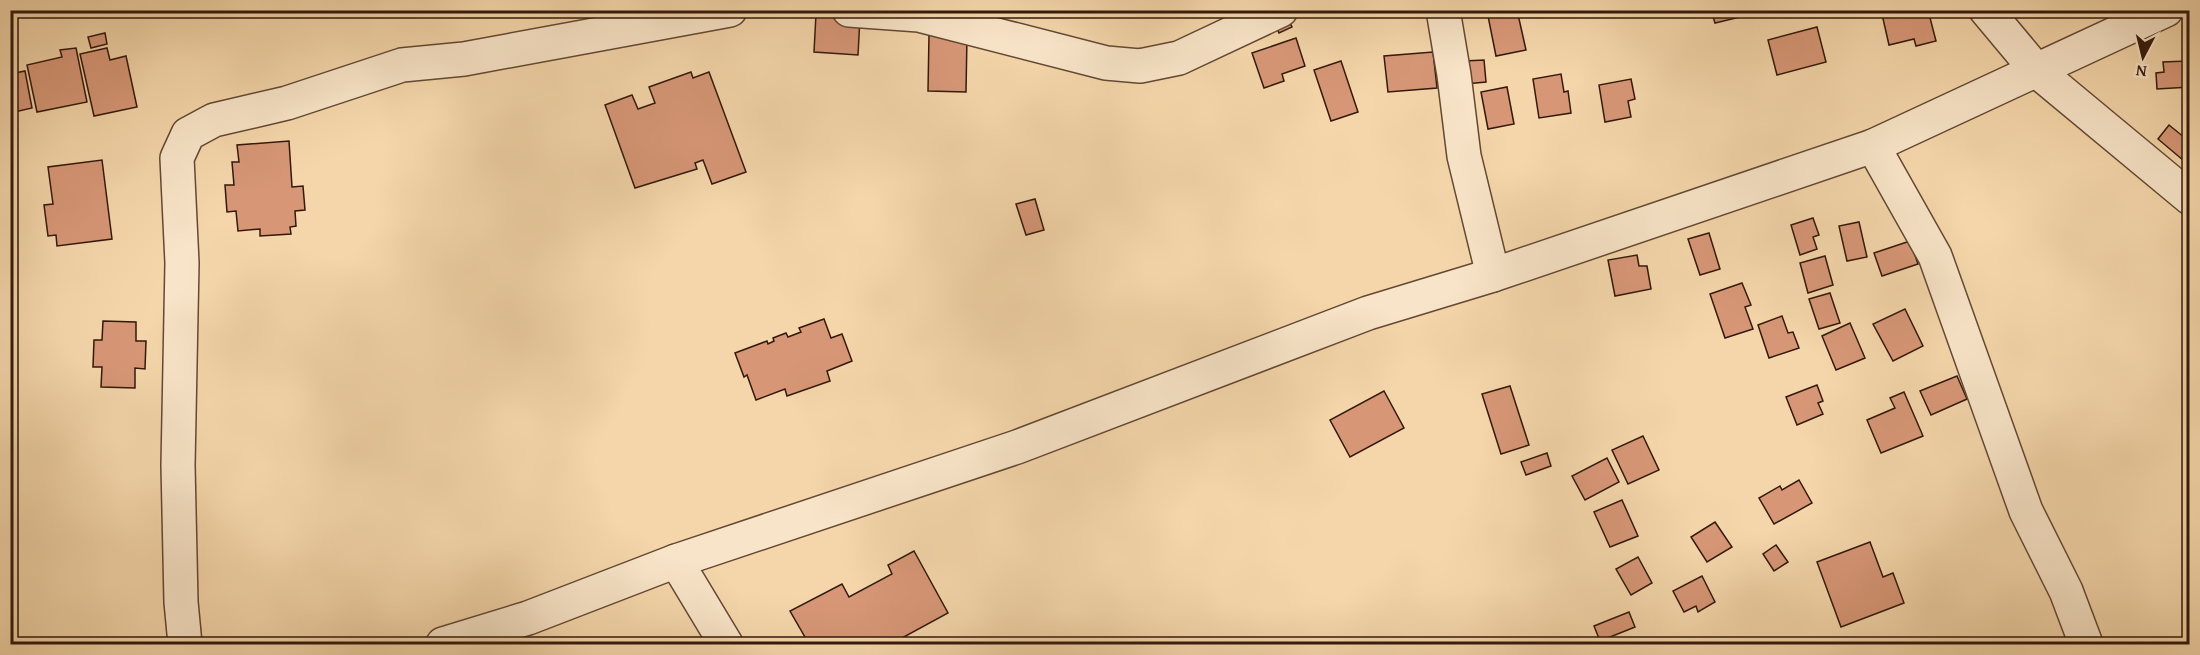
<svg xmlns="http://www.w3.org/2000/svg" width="2200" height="655" viewBox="0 0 2200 655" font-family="'Gentium Book Plus',serif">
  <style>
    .building { fill: #d79777; stroke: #33190b; stroke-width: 1.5 }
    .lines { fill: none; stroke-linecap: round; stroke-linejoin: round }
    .street-casing { stroke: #634833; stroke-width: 36 }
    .street { stroke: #f8e4c8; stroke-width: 33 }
  </style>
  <rect width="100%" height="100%" fill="#f4d6aa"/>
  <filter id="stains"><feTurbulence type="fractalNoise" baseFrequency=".00333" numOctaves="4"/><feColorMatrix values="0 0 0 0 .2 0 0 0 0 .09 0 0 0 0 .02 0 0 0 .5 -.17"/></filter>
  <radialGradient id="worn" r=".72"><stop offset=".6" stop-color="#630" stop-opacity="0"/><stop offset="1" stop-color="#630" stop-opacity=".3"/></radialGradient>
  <g class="building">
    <path d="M1517,10L1526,50L1496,56L1488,16Z"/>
    <path d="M1711,10H1757V13L1715,23Z"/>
    <path d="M1881,10H1928L1936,41L1916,46L1914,39L1889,45Z"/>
    <path d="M816,14L860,17L858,55L814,52Z"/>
    <path d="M1286,15L1292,27L1279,33L1274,21Z"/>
    <path d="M1817,27L1826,62L1777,75L1768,40Z"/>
    <path d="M105,33L107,44L91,48L88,37Z"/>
    <path d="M929,35L967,36L966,92L928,91Z"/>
    <path d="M1296,38L1305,66L1282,74L1284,81L1264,88L1252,53Z"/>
    <path d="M76,48L87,102L37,112L27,65L62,57L60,50Z"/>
    <path d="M107,48L110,60L126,56L137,107L94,116L80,54Z"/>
    <path d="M1433,52L1437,88L1388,92L1384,56Z"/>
    <path d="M1484,60L1486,82L1465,84L1464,61Z"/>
    <path d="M1341,61L1358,112L1331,121L1314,70Z"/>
    <path d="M2187,61V71L2190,70V87L2157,89L2156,73L2164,72L2163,62Z"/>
    <path d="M25,71L32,108L10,113V74Z"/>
    <path d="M691,72L693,78L709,72L746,172L712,184L703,160L695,163L697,169L635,188L605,105L632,95L638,109L655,103L649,87Z"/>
    <path d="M1561,74L1564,92L1568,91L1571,113L1539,118L1533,79Z"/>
    <path d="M1631,79L1635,99L1628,101L1631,117L1605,122L1599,85Z"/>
    <path d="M1507,87L1514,124L1488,129L1481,92Z"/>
    <path d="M2169,125L2190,142V166L2158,139Z"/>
    <path d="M289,141L292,187L303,186L305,210L295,211L296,226L290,227L291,234L260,236V229L238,231L236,211L227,212L225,185H234L232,162H239L237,145Z"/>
    <path d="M102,160L112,239L57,246L56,235L48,236L44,205L53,204L48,167Z"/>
    <path d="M1035,199L1044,230L1026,235L1016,204Z"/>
    <path d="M1813,218L1819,235L1813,237L1817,249L1800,255L1791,225Z"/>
    <path d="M1859,222L1867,257L1847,261L1839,226Z"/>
    <path d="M1709,233L1720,269L1700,275L1688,239Z"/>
    <path d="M1910,241L1918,264L1882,276L1874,253Z"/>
    <path d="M1637,255L1639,266H1647L1651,289L1615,296L1608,260Z"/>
    <path d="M1825,256L1833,285L1808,293L1800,263Z"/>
    <path d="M1742,283L1751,305L1745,307L1753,329L1725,338L1710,294Z"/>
    <path d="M1830,293L1840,323L1819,329L1809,299Z"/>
    <path d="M1905,309L1923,346L1893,361L1873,324Z"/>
    <path d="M1782,316L1788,333L1793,332L1799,348L1769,358L1758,325Z"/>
    <path d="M824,319L831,338L842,334L852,361L827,371L830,381L787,396L785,389L756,400L747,375L744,377L735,353L767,341L768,344L774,341L773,338L786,333L788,337L801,332L799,328Z"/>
    <path d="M103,321L136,322V341H146L145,369L135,368V388L101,387L102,367H93L94,340H102Z"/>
    <path d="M1850,323L1865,358L1836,370L1822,336Z"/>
    <path d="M1957,376L1967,399L1931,415L1920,391Z"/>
    <path d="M1817,385L1823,401L1818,403L1823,414L1797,425L1786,397Z"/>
    <path d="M1510,386L1529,445L1501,454L1482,394Z"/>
    <path d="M1384,391L1404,428L1350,457L1330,420Z"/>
    <path d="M1904,392L1923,436L1881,453L1867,420L1895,408L1890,398Z"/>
    <path d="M1643,436L1659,470L1628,484L1612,450Z"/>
    <path d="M1547,453L1551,466L1526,475L1521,462Z"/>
    <path d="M1607,458L1619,482L1585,500L1572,476Z"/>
    <path d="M1799,480L1812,503L1774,524L1759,498L1780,486L1782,490Z"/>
    <path d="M1622,500L1638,536L1610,547L1594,512Z"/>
    <path d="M1715,522L1732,547L1707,562L1691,537Z"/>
    <path d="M1870,542L1883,577L1893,573L1904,603L1841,627L1817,562Z"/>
    <path d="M1776,545L1788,562L1774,571L1763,554Z"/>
    <path d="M914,551L948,613L900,639L902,642L897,644H809L790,611L842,584L849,597L892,574L888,565Z"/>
    <path d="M1638,557L1652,583L1631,595L1616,569Z"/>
    <path d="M1702,576L1715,602L1698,612L1696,606L1684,612L1673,591Z"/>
    <path d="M1629,612L1635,627L1600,641L1594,626Z"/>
  </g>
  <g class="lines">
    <defs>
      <g id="street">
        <path d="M849,10L919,15L1106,63L1140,66L1179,58L1281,10"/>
        <path d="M1443,10L1454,75L1464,156L1493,275"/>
        <path d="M1986,10L2037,71L2190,198"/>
        <path d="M1873,146L1935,256L2026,511L2066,591L2086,644"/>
        <path d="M676,561L726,644"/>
        <path d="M185,644L181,602L178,465L182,263L177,158L188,134L214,120L287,103L402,65L464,59L730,10"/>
        <path d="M443,644L528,618L676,561L1017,447L1368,313L1493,275L1873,146L2166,10"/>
      </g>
    </defs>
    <use href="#street" class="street-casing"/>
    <use href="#street" class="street"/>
  </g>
  <rect width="2200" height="655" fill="none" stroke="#f4d6aa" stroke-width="36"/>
  <rect x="12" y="12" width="2176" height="631" fill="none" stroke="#33190b" stroke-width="3"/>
  <rect x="18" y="18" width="2164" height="619" fill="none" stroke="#33190b" stroke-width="1.5"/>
  <g transform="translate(2143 57) rotate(187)" stroke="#f8e4c8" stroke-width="4.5" paint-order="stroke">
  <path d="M0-4.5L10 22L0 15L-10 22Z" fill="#33190b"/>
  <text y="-9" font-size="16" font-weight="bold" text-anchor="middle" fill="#33190b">N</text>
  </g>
  <rect width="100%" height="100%" filter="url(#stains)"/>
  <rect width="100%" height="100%" fill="url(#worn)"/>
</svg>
